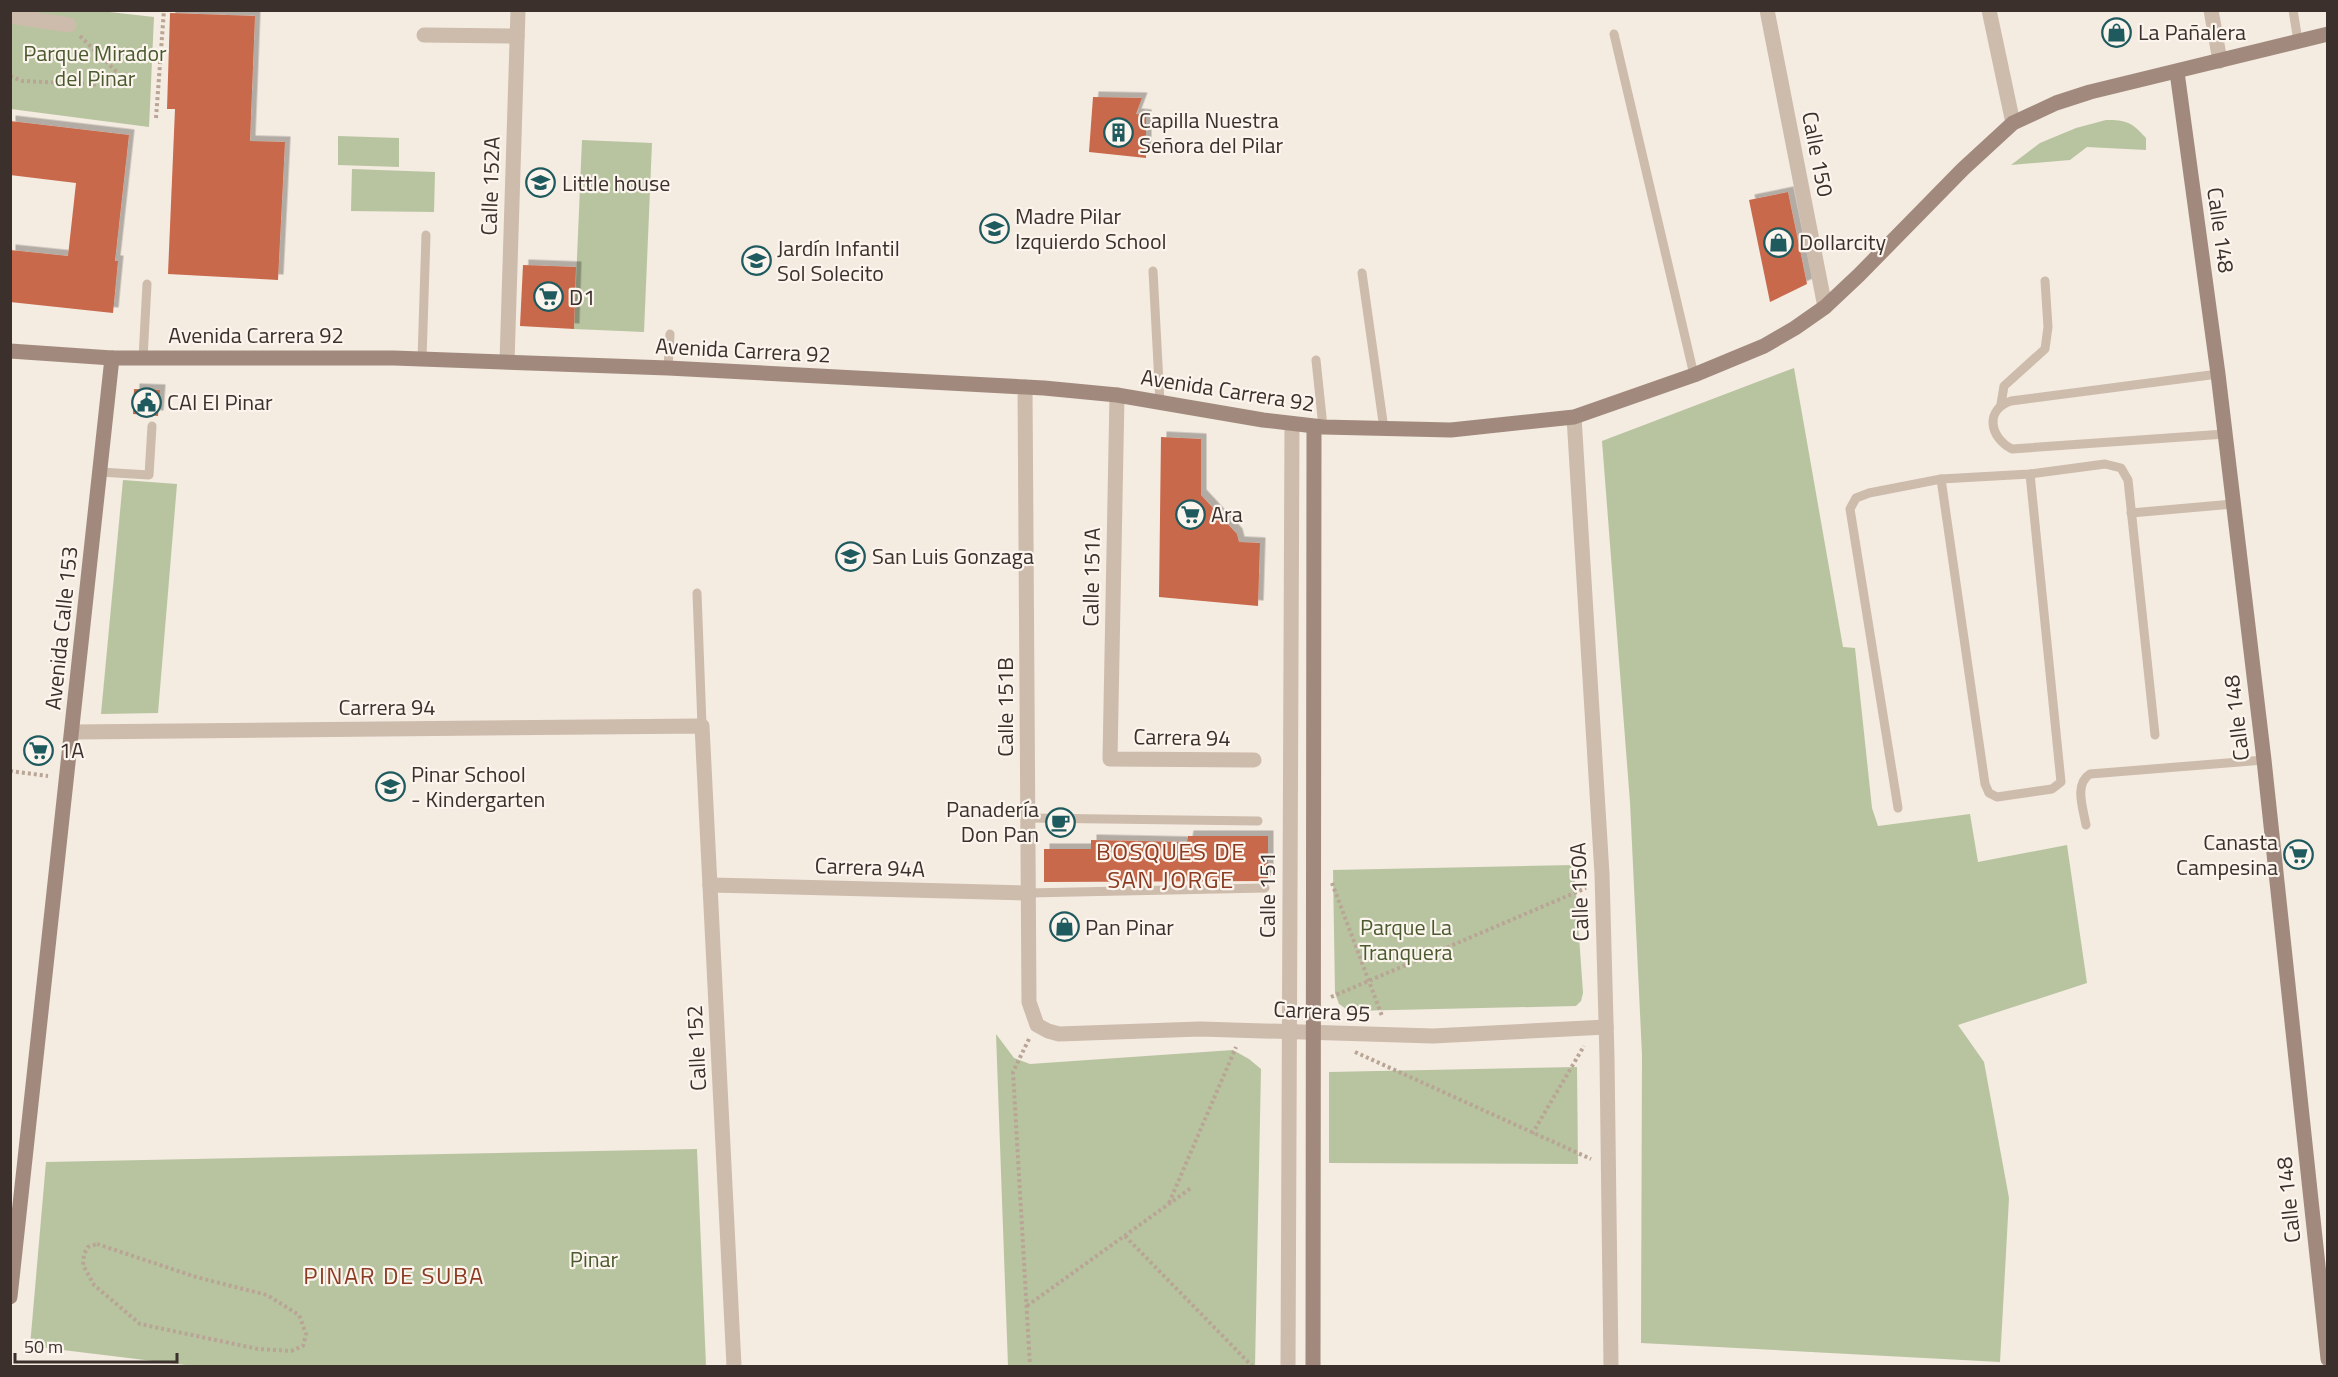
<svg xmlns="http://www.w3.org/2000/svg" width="2338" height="1377" viewBox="0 0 2338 1377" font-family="'Titillium Web',sans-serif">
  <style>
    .green { fill: #b8c4a0 }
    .building { fill: #c8694b; filter: url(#shadow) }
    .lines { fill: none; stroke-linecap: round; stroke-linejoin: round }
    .path { stroke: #b9a596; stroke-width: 4; stroke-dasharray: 3 3; stroke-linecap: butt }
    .lane { stroke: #cdbbac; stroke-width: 9 }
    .street { stroke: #cdbbac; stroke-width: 15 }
    .secondary { stroke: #a18a7d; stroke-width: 15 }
    .labels { text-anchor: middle; stroke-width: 4.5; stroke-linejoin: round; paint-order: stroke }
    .poi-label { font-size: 22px; fill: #3b302b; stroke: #fbf5ee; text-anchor: start }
    .park-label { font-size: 22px; fill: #4a5a2e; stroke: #fbf5ee }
    .street-label { font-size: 22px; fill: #3b302b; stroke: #fbf5ee }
    .neighbourhood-label { font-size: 24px; letter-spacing: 1.5px; fill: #8c3b22; stroke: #fbf5ee }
  </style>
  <defs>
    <filter id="shadow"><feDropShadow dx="5.5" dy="-5.5" stdDeviation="0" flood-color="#0004"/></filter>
  </defs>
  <rect width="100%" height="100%" fill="#f4ebe1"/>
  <g class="green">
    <path d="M92,10L154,17L149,127L11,109V11Z"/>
    <path d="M2106,120C2126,120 2132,122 2146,138V150L2087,147L2070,160L2011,165L2040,143L2076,128Z"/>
    <path d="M338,136L399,138V167L338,165Z"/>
    <path d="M582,140L652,143L644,332L574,329Z"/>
    <path d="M352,169L435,172L434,212L351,211Z"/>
    <path d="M1794,368L1843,647L1855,648L1872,808L1878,826L1970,814L1978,862L2067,845L2087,983L1958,1025L1984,1062L2009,1198L2000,1362L1641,1343L1642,1055L1630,802L1602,441Z"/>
    <path d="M123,480L177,484L158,713L101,714Z"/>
    <path d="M1574,865L1583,993L1581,1001L1576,1006L1349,1011L1339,1004L1335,993L1333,870Z"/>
    <path d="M996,1034L1014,1058L1030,1064L1233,1050L1249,1059L1261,1069L1255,1366H1008Z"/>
    <path d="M1577,1067L1578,1164L1329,1163V1072Z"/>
    <path d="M697,1149L706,1366H194L30,1346L46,1162Z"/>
  </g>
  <g class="building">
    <path d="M170,13L255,16L250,141L285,142L278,280L168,274L175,109H167Z"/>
    <path d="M1093,97L1142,98L1136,114L1146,115V158L1089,152Z"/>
    <path d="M10,121L129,135L115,261H118L113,313L10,302V250L68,256L76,183L10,175Z"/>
    <path d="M1788,192L1807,284L1770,302L1749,200Z"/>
    <path d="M523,265L576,267L574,329L520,326Z"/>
    <path d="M134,389L160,390L158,416L133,414Z"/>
    <path d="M1161,437L1201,439V495L1237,534L1239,542L1260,543L1258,606L1159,597Z"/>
    <path d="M1188,836H1268V881L1044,882V849H1091V840L1187,842Z"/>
  </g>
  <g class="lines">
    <g class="path">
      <path d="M80,36L130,85"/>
      <path d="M10,76L22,81L131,86"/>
      <path d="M156,118L164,10"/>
      <path d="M10,771L48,776"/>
      <path d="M1332,883L1382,1016"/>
      <path d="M1331,997L1586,888"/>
      <path d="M1029,1039L1013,1072L1030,1366"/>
      <path d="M1355,1052L1591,1159"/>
      <path d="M1532,1134L1584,1046"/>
      <path d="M1169,1203L1236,1047"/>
      <path d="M1125,1236L1252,1366"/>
      <path d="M97,1244L196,1277L267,1295L299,1315L306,1334L303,1346L291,1351L258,1349L140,1324L94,1285L83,1265L84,1254L88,1247Z"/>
      <path d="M1027,1306L1191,1188"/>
    </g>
    <g class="lane">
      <path d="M2293,10L2298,41"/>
      <path d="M1614,34L1694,375"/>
      <path d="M1153,271L1160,402"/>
      <path d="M1362,273L1384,429"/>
      <path d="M143,358L147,284"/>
      <path d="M422,359L426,235"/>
      <path d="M1316,360L1323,427"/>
      <path d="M668,368L670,334"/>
      <path d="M2218,374L2011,401C1984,410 1990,438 2012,449L2225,434"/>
      <path d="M2001,404L2004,386L2045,349L2048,327L2045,281"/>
      <path d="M100,472L149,475L152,426"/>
      <path d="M1941,479L1985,784L1989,793L1997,797L2052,789L2061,782L2030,474"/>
      <path d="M2131,513L2233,504"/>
      <path d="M697,593L702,726"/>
      <path d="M1898,808L1850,509L1856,498L1869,493L1941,479L2030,474L2105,464L2121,468L2128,480L2155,735"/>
      <path d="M1028,818L1258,821"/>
      <path d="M2086,825C2083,808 2074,784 2090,774L2264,760"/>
      <path d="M1028,893L1265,888"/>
    </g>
    <g class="street">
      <path d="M1767,10L1825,307"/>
      <path d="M1989,10L2013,123"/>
      <path d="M2211,10L2220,61"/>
      <path d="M10,16L69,25"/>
      <path d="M424,35L517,36"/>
      <path d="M507,362L518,10"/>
      <path d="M1025,387L1029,1002L1037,1025L1048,1031L1059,1034L1200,1029L1433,1036L1606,1027"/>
      <path d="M1117,395L1110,759L1254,760"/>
      <path d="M1574,417L1602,874L1607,1058L1611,1366"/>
      <path d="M73,732L702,726L734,1366"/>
      <path d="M710,885L1028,893"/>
      <path d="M1288,1366L1292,424"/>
    </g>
    <g class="secondary">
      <path d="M2177,72L2218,374L2264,760L2328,1359"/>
      <path d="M10,351L112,358H394L668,368L1044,388L1117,395L1263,420L1323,427L1451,430L1574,417L1694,375L1764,346L1795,328L1825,307L1859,275L1963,169L2013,123L2056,103L2090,92L2328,34"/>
      <path d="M10,1297L112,358"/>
      <path d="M1313,1366L1314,427"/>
    </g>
  </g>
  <defs>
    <symbol id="shop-ring" viewBox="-11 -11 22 22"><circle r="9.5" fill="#fbf5ee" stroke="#1f5a5e" stroke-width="1.5"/><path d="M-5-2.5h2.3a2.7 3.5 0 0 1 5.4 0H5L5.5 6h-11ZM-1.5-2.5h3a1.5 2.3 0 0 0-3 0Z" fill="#1f5a5e"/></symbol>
    <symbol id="building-ring" viewBox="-11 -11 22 22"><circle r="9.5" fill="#fbf5ee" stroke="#1f5a5e" stroke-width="1.5"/><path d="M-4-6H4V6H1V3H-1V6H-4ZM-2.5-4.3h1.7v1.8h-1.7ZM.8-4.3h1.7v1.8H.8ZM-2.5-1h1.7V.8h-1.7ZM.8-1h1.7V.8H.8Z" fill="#1f5a5e"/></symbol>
    <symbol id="school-ring" viewBox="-11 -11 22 22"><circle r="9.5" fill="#fbf5ee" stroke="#1f5a5e" stroke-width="1.5"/><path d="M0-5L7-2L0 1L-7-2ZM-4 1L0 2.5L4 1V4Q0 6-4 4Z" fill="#1f5a5e"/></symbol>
    <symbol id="supermarket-ring" viewBox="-11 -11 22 22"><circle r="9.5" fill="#fbf5ee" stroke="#1f5a5e" stroke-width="1.5"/><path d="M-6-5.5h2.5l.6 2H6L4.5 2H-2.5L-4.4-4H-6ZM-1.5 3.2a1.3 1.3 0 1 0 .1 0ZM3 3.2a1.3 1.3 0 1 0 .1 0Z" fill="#1f5a5e"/></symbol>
    <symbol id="civic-ring" viewBox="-11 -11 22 22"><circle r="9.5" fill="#fbf5ee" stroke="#1f5a5e" stroke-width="1.5"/><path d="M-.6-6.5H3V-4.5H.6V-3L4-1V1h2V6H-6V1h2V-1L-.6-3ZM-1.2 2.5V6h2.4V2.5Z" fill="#1f5a5e"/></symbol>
    <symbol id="cafe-ring" viewBox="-11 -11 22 22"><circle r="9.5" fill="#fbf5ee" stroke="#1f5a5e" stroke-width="1.5"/><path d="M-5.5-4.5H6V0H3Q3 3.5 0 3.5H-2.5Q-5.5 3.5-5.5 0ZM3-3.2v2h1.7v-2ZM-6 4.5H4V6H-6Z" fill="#1f5a5e"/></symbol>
  </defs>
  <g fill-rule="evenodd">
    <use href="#shop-ring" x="2100" y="16" width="33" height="33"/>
    <use href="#building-ring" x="1102" y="116" width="33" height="33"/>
    <use href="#school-ring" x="524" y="166" width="33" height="33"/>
    <use href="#school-ring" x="978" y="212" width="33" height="33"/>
    <use href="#shop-ring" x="1762" y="226" width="33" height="33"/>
    <use href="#school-ring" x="740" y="244" width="33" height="33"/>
    <use href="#supermarket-ring" x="532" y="280" width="33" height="33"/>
    <use href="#civic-ring" x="130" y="386" width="33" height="33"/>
    <use href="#supermarket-ring" x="1174" y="498" width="33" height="33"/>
    <use href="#school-ring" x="834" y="540" width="33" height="33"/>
    <use href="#supermarket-ring" x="22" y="734" width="33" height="33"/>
    <use href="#school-ring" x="374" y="770" width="33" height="33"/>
    <use href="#cafe-ring" x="1044" y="806" width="33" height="33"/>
    <use href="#supermarket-ring" x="2282" y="838" width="33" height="33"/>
    <use href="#shop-ring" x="1048" y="910" width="33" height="33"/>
  </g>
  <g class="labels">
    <g class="poi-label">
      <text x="2138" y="40">La Pañalera</text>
      <text x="1139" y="128">Capilla Nuestra<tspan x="1139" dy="25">Señora del Pilar</tspan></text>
      <text x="562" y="191">Little house</text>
      <text x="1015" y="224">Madre Pilar<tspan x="1015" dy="25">Izquierdo School</tspan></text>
      <text x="1799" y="250">Dollarcity</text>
      <text x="777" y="256">Jardín Infantil<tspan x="777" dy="25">Sol Solecito</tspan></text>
      <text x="569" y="305">D1</text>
      <text x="167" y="410">CAI El Pinar</text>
      <text x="1211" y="522">Ara</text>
      <text x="872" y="564">San Luis Gonzaga</text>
      <text x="59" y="758">1A</text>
      <text x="411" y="782">Pinar School<tspan x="411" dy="25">- Kindergarten</tspan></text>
      <text x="1039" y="817" text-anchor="end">Panadería<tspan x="1039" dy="25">Don Pan</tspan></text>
      <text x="2278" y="850" text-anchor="end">Canasta<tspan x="2278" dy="25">Campesina</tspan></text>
      <text x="1085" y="935">Pan Pinar</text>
    </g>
    <g class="park-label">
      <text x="95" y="61">Parque Mirador<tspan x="95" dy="25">del Pinar</tspan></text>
      <text x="1406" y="935">Parque La<tspan x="1406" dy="25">Tranquera</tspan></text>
      <text x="594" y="1267">Pinar</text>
    </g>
    <g class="street-label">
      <text transform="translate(1818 154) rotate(79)" y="8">Calle 150</text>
      <text transform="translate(490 186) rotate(-88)" y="8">Calle 152A</text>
      <text transform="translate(2221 230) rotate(82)" y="8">Calle 148</text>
      <text x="256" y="343">Avenida Carrera 92</text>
      <text transform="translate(743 350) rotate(3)" y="8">Avenida Carrera 92</text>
      <text transform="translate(1228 390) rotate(9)" y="8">Avenida Carrera 92</text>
      <text transform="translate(1091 577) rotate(-89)" y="8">Calle 151A</text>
      <text transform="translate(61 628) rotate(-84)" y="8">Avenida Calle 153</text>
      <text x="387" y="715">Carrera 94</text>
      <text transform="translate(1005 707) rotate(-90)" y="8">Calle 151B</text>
      <text transform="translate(2236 718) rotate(-97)" y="8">Calle 148</text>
      <text transform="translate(1182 737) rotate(1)" y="8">Carrera 94</text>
      <text transform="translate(870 867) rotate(2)" y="8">Carrera 94A</text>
      <text transform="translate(1579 892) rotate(-92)" y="8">Calle 150A</text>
      <text transform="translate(1267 895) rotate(-90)" y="8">Calle 151</text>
      <text transform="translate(1322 1011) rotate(3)" y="8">Carrera 95</text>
      <text transform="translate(696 1048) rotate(-93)" y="8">Calle 152</text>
      <text transform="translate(2288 1200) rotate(-96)" y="8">Calle 148</text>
    </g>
    <g class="neighbourhood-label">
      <text x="1171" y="860">BOSQUES DE<tspan x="1171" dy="28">SAN JORGE</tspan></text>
      <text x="394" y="1284">PINAR DE SUBA</text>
    </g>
  </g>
  <rect width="2338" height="1377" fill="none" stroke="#3b302b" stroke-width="24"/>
  <path d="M15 1353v9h162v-9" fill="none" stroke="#3b302b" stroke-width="3"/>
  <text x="24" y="1353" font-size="18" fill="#3b302b" stroke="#fbf5ee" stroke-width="4.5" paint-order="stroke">50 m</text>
</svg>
